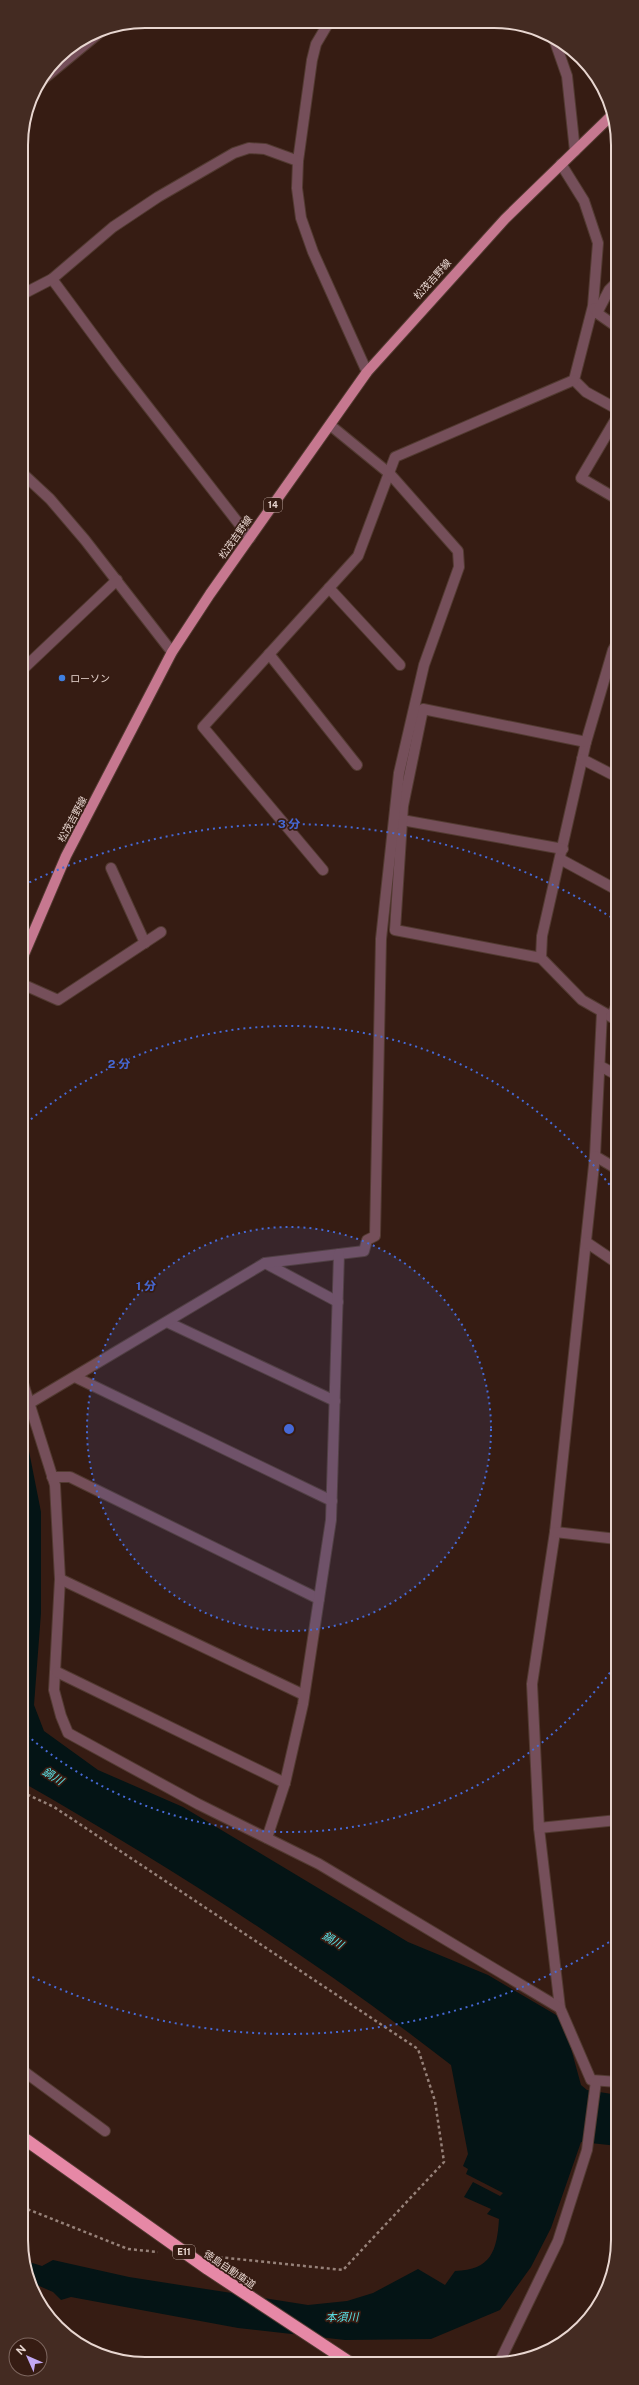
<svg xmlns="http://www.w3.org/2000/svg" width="639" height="2385" viewBox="0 0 639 2385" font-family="'Public Sans','Noto Sans JP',sans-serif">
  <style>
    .water { fill: #041415 }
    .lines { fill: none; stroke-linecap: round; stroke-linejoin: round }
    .minor-casing { stroke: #523a31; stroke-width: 12 }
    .major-casing { stroke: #523a31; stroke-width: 12 }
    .path { stroke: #968179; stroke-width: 2.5; stroke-dasharray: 3 3; stroke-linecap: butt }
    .minor { stroke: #754f5a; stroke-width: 10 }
    .major { stroke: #c67890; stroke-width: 10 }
    .highway-bridge-casing { stroke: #523a31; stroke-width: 14; stroke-linecap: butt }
    .highway-bridge { stroke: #e688a6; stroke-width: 12 }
    .ring { fill: none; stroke: #4669d6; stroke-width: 2; stroke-dasharray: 2 4 }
    .shop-dot { fill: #3f7fe0; stroke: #361c13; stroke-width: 1.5 }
    .labels { text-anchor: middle; stroke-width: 3.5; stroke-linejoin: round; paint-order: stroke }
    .shield { fill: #361c13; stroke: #b39e97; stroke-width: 1 }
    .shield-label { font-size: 9px; font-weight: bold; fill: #e8d6d0 }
    .street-label { font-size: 10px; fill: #e8d6d0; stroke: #361c13 }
    .poi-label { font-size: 10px; fill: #e8d6d0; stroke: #361c13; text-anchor: start }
    .water-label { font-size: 11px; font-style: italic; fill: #5ae5ea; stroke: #361c13 }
    .rim { fill: none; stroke: #e8d6d0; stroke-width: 2 }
    .centre { fill: #4669d6; stroke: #361c13; stroke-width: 2 }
    .ring-label { font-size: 12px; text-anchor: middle; font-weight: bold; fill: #4669d6; stroke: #361c13; stroke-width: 3.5; stroke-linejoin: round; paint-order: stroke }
  </style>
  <rect width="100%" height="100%" fill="#361c13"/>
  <path class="water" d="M22,1426L27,1441L41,1512V1613L34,1705L44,1731L98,1770L183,1807L408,1942L488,1975L563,2019L581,2085L587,2090L618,2095V2146L581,2142L551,2228L531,2267L500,2310L431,2339L345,2340L238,2328L71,2297L61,2300L53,2292L30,2282L23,2260L42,2266L53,2260L129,2277L308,2305L347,2301L373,2293L418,2269L445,2285L455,2271C491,2270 497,2251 499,2219L487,2214L491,2209L464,2197L473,2182L500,2196L503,2193L466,2174L468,2169L463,2166L468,2154L451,2065C316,1960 171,1867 22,1782Z"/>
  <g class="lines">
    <defs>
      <g id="minor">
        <path d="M329,22L316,44L312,60L298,161L297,188L301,218L313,252L367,372"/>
        <path d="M553,36L567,76L575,151"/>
        <path d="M41,81L104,29"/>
        <path d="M561,164L584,201L598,243L593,306L574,380L586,392L617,409"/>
        <path d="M52,279L117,367L250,538"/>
        <path d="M21,295L52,279L113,227L158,197L234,153L249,148L265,149L298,161"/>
        <path d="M594,308L597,313L617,327"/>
        <path d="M597,313L609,290L617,282"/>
        <path d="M617,417L581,478L617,499"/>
        <path d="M21,472L50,499L85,540L172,652"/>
        <path d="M329,588L400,665"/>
        <path d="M617,643L613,650L586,742L542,936L541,958L582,1000L617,1020"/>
        <path d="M269,654L357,765"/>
        <path d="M21,671L117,580"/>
        <path d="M582,759L617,777"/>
        <path d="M402,820L563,849"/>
        <path d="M560,859L617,890"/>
        <path d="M111,868L145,943"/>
        <path d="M323,870L203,727L358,556L395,457L574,380"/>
        <path d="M541,958L395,930L403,806L423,709L586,742"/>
        <path d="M22,984L58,1000L161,932"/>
        <path d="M602,1012L595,1156L555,1532L532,1684L539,1828L560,2008L591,2080L618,2082"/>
        <path d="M611,1017L617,1004"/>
        <path d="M600,1066L617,1075"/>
        <path d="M595,1156L617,1169"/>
        <path d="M586,1242L617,1263"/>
        <path d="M265,1263L338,1302"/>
        <path d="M167,1322L335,1401"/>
        <path d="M75,1377L332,1501"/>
        <path d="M22,1380L55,1485L60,1579L54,1690L61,1716L68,1733L198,1804L319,1864L560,2008"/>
        <path d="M30,1403L265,1263L364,1251L367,1240L375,1236L381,939L399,773L424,665L459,567L458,551L390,474L330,425"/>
        <path d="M52,1477H70L319,1599"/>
        <path d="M555,1532L617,1539"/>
        <path d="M60,1579L304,1695"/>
        <path d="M57,1672L285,1783"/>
        <path d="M539,1828L618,1820"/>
        <path d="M267,1838L285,1783L303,1704L331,1520L339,1254"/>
        <path d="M22,2070L105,2131"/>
        <path d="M499,2363L558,2241L587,2150L596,2081"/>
      </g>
      <path id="major" d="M22,959L66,856L172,652L210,594L367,372L505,219L613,114"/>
    </defs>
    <use href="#minor" class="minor-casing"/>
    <use href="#major" class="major-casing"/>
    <g class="path">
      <path d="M22,1792L54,1807L418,2049L435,2101L444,2162L343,2270L218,2257"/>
      <path d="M22,2207L128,2249L158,2252"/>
    </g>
    <use href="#minor" class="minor"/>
    <use href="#major" class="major"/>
    <defs>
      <path id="highway-bridge" d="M22,2137L208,2269L349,2362"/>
    </defs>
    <use href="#highway-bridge" class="highway-bridge-casing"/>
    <use href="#highway-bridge" class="highway-bridge"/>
  </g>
  <circle cx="289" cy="1429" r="202" fill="#4669d6" fill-opacity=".12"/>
  <g class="ring">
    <circle cx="289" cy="1429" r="202"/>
    <path d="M617 1663A403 403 0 0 1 22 1731M22 1127A403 403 0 0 1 617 1195"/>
    <path d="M614 1939A605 605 0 0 1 24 1973M24 885A605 605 0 0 1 614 919"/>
  </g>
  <circle class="shop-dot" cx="62" cy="678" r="4"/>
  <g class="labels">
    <g class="shield">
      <rect x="264" y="498" width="18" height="14" rx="3"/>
      <rect x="173" y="2245" width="22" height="14" rx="3"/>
    </g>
    <g class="shield-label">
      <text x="273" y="508">14</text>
      <text x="184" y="2255">E11</text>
    </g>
    <g class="street-label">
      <text transform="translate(432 279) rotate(-48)" y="4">松茂吉野線</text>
      <text transform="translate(235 537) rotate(-55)" y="4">松茂吉野線</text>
      <text transform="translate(72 819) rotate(-62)" y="4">松茂吉野線</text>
      <text transform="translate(230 2269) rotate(34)" y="4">徳島自動車道</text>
    </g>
    <g class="poi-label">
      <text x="70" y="682">ローソン</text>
    </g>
    <g class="water-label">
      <text transform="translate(53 1776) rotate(32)" y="4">鍋川</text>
      <text transform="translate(333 1940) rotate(30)" y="4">鍋川</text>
      <text transform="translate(342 2317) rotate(-1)" y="4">本須川</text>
    </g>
  </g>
  <path d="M0 0H639V2385H0ZM145 28H494A117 117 0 0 1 611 145V2240A117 117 0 0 1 494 2357H145A117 117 0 0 1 28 2240V145A117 117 0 0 1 145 28Z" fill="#442b22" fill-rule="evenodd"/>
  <path class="rim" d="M145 28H494A117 117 0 0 1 611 145V2240A117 117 0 0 1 494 2357H145A117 117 0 0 1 28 2240V145A117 117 0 0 1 145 28Z"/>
  <circle cx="289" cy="1429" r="6" class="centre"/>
  <g class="ring-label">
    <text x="289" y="828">3 分</text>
    <text x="119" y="1068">2 分</text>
    <text x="146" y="1290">1 分</text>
  </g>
  <g transform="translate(28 2357) rotate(315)"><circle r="19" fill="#361c13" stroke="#7d665f"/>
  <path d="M0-3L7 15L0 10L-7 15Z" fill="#c1a8f3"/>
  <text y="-6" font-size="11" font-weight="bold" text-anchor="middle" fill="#e8d6d0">N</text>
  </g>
</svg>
